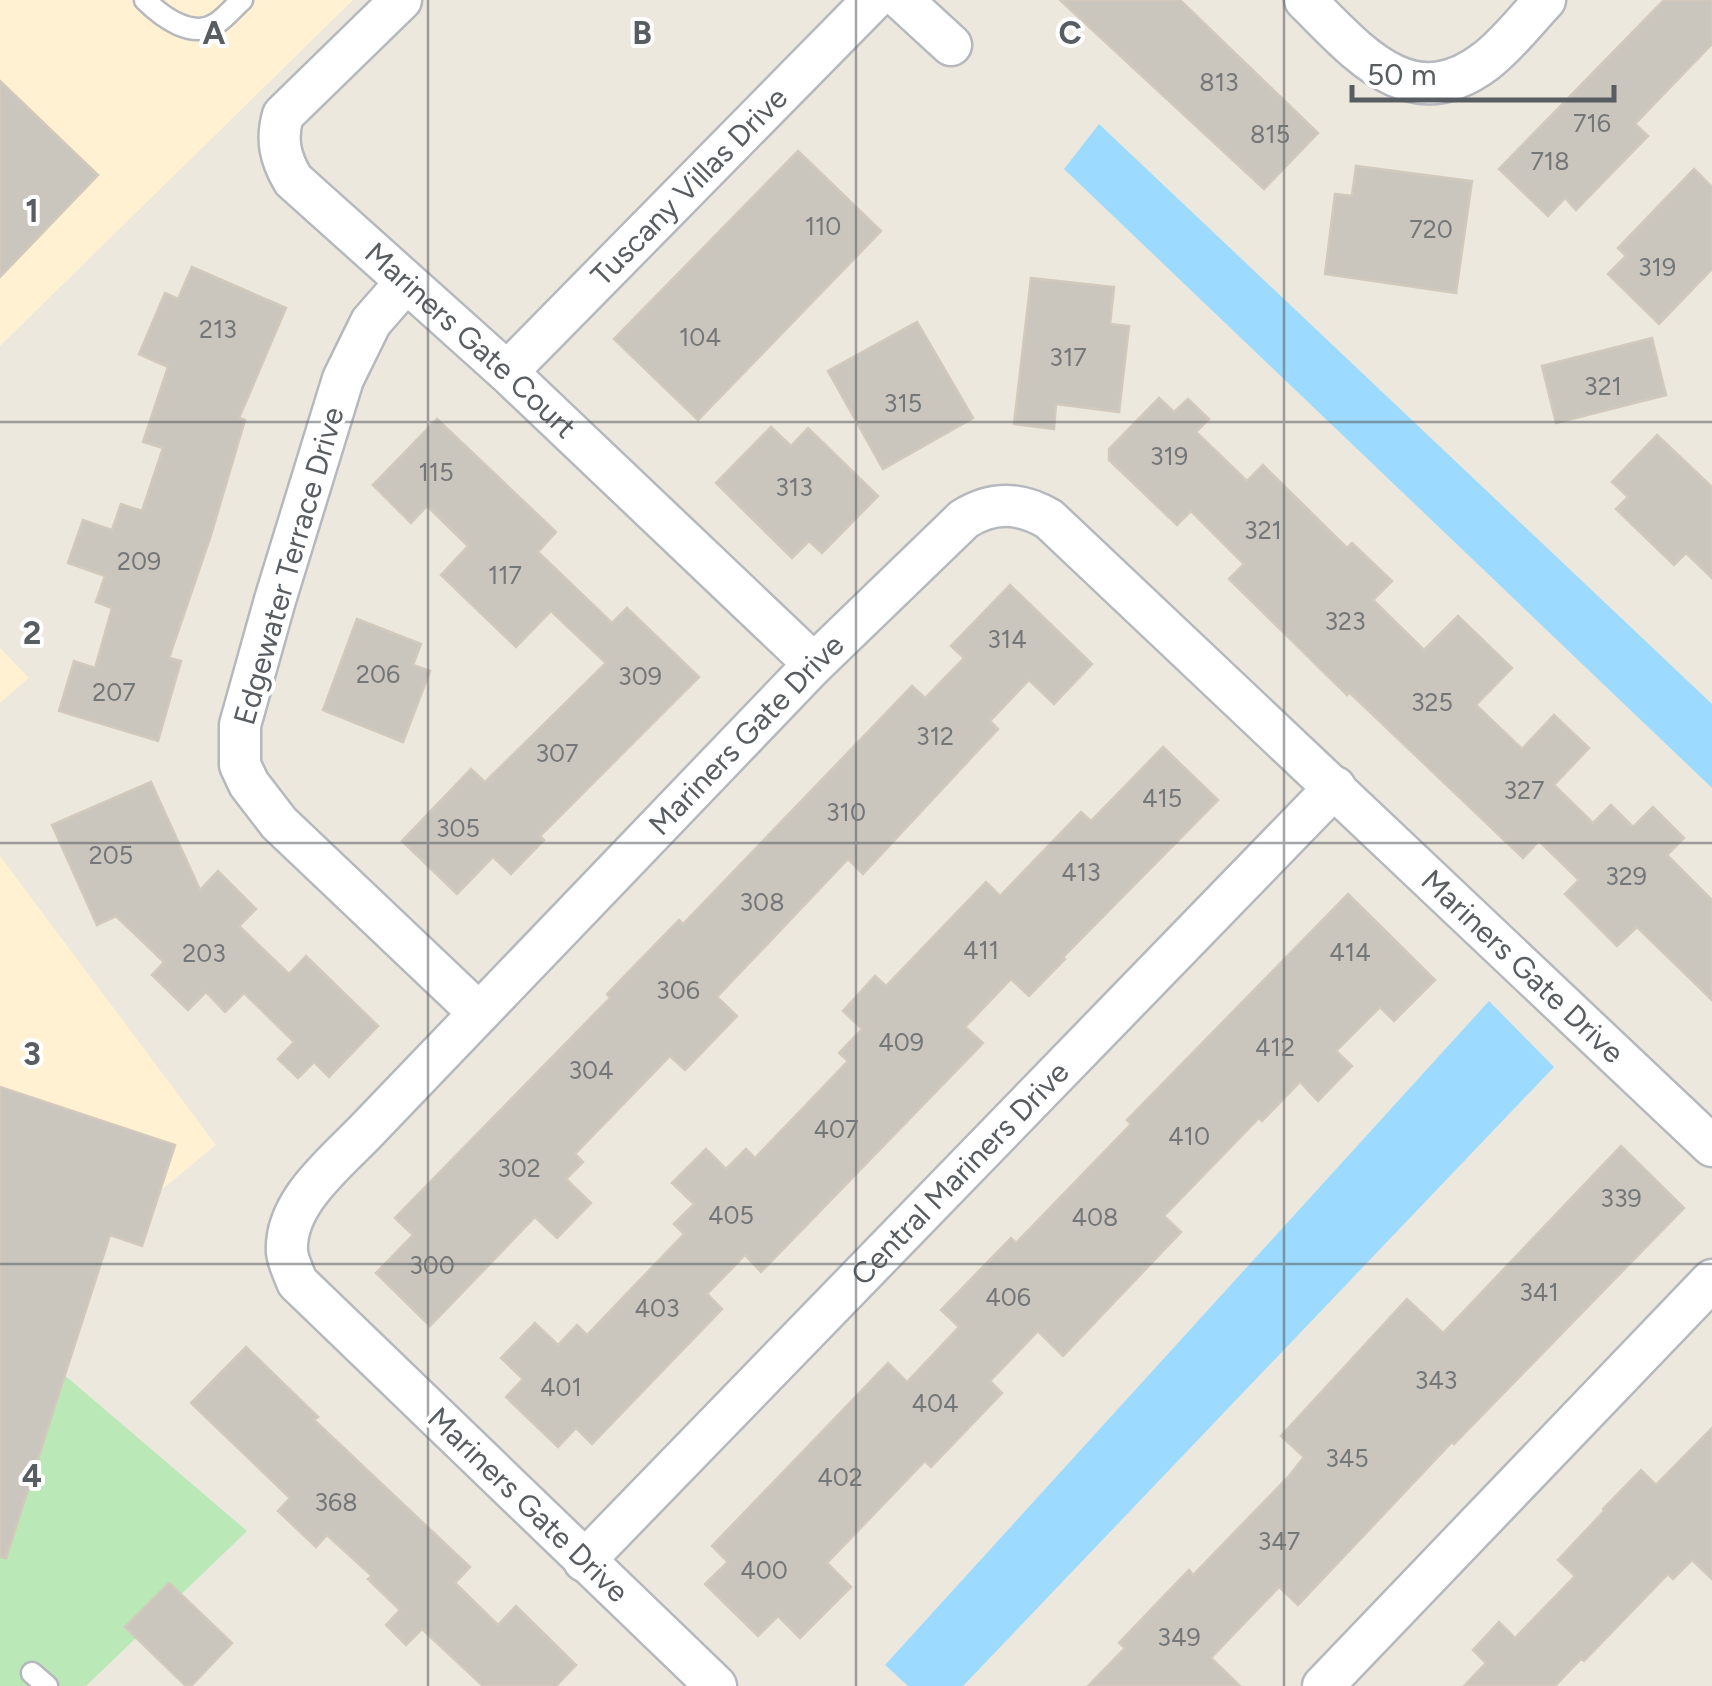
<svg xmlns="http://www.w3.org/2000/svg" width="1712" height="1686" viewBox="0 0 1712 1686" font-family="Figtree,sans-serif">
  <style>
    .commercial { fill: #fff1d1 }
    .green { fill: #bbe8b7 }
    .water { fill: #9cdbff }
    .building { fill: #cac5bd; stroke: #d2c9bc; stroke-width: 2.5 }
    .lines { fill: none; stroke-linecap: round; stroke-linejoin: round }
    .service-casing { stroke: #b5b8bd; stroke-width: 25 }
    .minor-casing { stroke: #b5b8bd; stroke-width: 45 }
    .service { stroke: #fff; stroke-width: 20 }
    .minor { stroke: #fff; stroke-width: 40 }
    .grid { fill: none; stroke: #585d61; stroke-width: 2.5; stroke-opacity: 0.55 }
    .labels { text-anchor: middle; stroke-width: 8; stroke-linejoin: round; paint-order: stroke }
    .number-label { font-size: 25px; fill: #747778 }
    .street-label { font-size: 30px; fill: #585d61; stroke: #fff }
    .grid-label { font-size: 32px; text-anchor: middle; font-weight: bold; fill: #585d61; stroke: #fff; stroke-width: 8; stroke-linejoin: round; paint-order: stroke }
  </style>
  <rect width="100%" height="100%" fill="#ede8de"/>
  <g class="commercial">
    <path d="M0,0H353L0,346Z"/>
    <path d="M0,648L29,678L0,703Z"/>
    <path d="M0,856L216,1145L1,1321L0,1320Z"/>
  </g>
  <path class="green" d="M0,1320L247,1531L86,1686H0Z"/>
  <g class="water">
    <path d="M1099,124L1712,704V788L1064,169Z"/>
    <path d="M1489,1001L1554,1067L963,1686H908L885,1665Z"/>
  </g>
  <g class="building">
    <path d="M1060,0H1180L1318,133L1264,189Z"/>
    <path d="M1664,0H1712V44L1635,124L1648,136L1576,210L1565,198L1548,216L1499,169Z"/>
    <path d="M0,81L98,175L0,277Z"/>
    <path d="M798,151L881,231L698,420L614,339Z"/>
    <path d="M1356,166L1472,181L1456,293L1325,274L1335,194L1352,196Z"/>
    <path d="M1694,169L1712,187V269L1659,324L1608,274L1626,256L1618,248Z"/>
    <path d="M192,267L286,308L239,418L245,420L211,535L169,658L181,661L158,741L59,711L74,661L95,668L112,608L96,602L105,576L68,563L83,520L112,530L121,504L142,511L163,448L143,442L168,367L139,354L165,293L178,299Z"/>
    <path d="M1031,278L1114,287L1110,324L1129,326L1119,412L1056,404L1054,429L1014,424Z"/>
    <path d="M917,322L973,418L883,469L828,371Z"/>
    <path d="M1652,338L1666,395L1556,423L1542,366Z"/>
    <path d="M1159,398L1174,412L1188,399L1209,419L1196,432L1247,481L1263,465L1347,548L1352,543L1392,581L1373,600L1424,650L1458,616L1512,668L1476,705L1522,749L1554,715L1589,748L1554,785L1593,823L1611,805L1633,827L1653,807L1684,838L1667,855L1712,900V1000L1637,927L1617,946L1565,894L1579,880L1539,841L1523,858L1349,692L1347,695L1229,579L1244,564L1191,511L1177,525L1109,460V449Z"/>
    <path d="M437,419L556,532L538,552L612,623L627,608L699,677L540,836L544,840L511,874L493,857L457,894L402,841L471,769L485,782L606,663L551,611L516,647L441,575L468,546L427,506L411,523L373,485Z"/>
    <path d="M771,427L791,446L808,428L878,496L822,553L809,541L792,558L716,483Z"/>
    <path d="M1657,435L1712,487V578L1686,553L1674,565L1616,509L1628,497L1612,482Z"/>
    <path d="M1010,585L1092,664L1054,704L1029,680L990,721L998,729L863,874L848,859L717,997L737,1016L685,1070L670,1056L575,1154L583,1162L566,1179L591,1203L557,1238L535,1217L430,1326L376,1273L413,1235L395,1218L610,998L607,994L679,920L683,924L912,686L925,698L964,658L951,646Z"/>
    <path d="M357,619L421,644L413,665L430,671L403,742L323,710Z"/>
    <path d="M1163,747L1218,800L1063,957L1065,959L1029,996L1011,979L965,1027L983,1043L761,1272L745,1255L707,1294L722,1309L592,1444L576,1428L558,1447L506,1397L523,1379L501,1358L535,1323L558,1345L577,1325L587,1335L684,1234L674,1224L694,1204L672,1183L706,1149L726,1169L746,1149L755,1158L848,1061L839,1053L862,1029L843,1011L875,976L886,986L986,882L1000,896L1081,812L1091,821Z"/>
    <path d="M151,782L200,890L218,871L256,909L239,926L289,974L306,956L378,1026L329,1077L314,1062L298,1078L278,1059L294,1042L244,993L225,1012L206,992L188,1010L152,975L164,962L116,916L97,925L52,825Z"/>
    <path d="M1348,894L1435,980L1394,1021L1380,1007L1336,1051L1352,1066L1318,1101L1300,1082L1262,1121L1259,1118L1164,1216L1181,1232L1063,1356L1038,1331L990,1381L1002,1393L931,1467L925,1461L827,1563L851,1587L800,1638L778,1616L758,1636L705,1584L728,1562L712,1546L888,1363L907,1382L959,1327L941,1310L1011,1238L1016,1243L1131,1124L1127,1120Z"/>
    <path d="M0,1087L175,1145L142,1246L110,1235L6,1558L0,1557Z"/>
    <path d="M1621,1146L1684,1208L1454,1444L1452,1442L1298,1605L1279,1587L1211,1658L1240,1686H1088L1125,1648L1119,1643L1189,1570L1193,1575L1289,1476L1304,1457L1281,1436L1407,1299L1443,1333Z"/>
    <path d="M246,1347L318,1417L314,1420L470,1567L455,1583L498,1625L516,1606L576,1665L556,1686H483L422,1629L406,1645L386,1625L400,1610L368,1579L372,1576L327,1535L316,1547L278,1511L290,1498L191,1403Z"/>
    <path d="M1712,1428V1579L1692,1560L1673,1579L1668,1574L1584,1661L1581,1659L1555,1686H1464L1486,1663L1473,1650L1499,1622L1515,1638L1575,1576L1558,1560L1604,1511L1603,1509L1641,1470L1656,1485Z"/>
    <path d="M169,1583L232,1643L191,1686H186L125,1627Z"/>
  </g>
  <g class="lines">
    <defs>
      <g id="service">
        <path d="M145,0C162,17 193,40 217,23C226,17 234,7 242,0"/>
        <path d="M32,1673L47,1686"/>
      </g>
      <g id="minor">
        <path id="s1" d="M401,0L283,115C276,139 280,158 293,180L507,372L814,664"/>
        <path d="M902,0L951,45"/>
        <path d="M1305,0C1357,51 1410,119 1486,61C1508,44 1526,20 1545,0"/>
        <path d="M406,282L371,322L343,379L275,600L240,725V765L249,784L279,823L479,1013"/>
        <path id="s2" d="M507,372L873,0"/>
        <path id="s3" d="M584,1561L1335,787"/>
        <path id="s4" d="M716,1686L297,1282C294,1273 288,1262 287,1252C284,1202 337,1162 368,1129L814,664L964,519C993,501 1020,502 1049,519L1712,1146"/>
        <path d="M1323,1686L1712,1280"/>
      </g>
    </defs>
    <use href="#service" class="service-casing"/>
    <use href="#minor" class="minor-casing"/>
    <use href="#service" class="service"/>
    <use href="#minor" class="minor"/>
  </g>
  <path class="grid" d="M428,0V1686M856,0V1686M1284,0V1686M0,422H1712M0,843H1712M0,1264H1712"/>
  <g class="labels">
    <g class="number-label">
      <text x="1219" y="91">813</text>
      <text x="1592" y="132">716</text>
      <text x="1270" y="143">815</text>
      <text x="1550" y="170">718</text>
      <text x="823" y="235">110</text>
      <text x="1431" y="238">720</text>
      <text x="1657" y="276">319</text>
      <text x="218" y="338">213</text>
      <text x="700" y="346">104</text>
      <text x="1068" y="366">317</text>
      <text x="1603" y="395">321</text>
      <text x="903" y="412">315</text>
      <text x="1169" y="465">319</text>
      <text x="436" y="481">115</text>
      <text x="794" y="496">313</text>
      <text x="1263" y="539">321</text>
      <text x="139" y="570">209</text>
      <text x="505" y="584">117</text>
      <text x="1345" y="630">323</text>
      <text x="1007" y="648">314</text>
      <text x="378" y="683">206</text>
      <text x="640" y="685">309</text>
      <text x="114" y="701">207</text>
      <text x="1432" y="711">325</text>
      <text x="935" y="745">312</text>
      <text x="557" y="762">307</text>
      <text x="1524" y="799">327</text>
      <text x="1162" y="807">415</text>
      <text x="846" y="821">310</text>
      <text x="458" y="837">305</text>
      <text x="111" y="864">205</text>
      <text x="1081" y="881">413</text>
      <text x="1626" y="885">329</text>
      <text x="762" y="911">308</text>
      <text x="981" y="959">411</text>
      <text x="1350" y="961">414</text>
      <text x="204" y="962">203</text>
      <text x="678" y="999">306</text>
      <text x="901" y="1051">409</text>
      <text x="1275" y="1056">412</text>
      <text x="591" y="1079">304</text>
      <text x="836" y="1138">407</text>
      <text x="1189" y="1145">410</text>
      <text x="519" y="1177">302</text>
      <text x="1621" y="1207">339</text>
      <text x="731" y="1224">405</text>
      <text x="1095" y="1226">408</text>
      <text x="432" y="1274">300</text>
      <text x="1539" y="1301">341</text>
      <text x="1008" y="1306">406</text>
      <text x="657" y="1317">403</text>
      <text x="1436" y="1389">343</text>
      <text x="561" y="1396">401</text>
      <text x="935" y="1412">404</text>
      <text x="1347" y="1467">345</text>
      <text x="840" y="1486">402</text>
      <text x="336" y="1511">368</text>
      <text x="1279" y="1550">347</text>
      <text x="764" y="1579">400</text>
      <text x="1179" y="1646">349</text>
    </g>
    <g class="street-label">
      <text dy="10" stroke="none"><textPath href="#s2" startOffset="260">Tuscany Villas Drive</textPath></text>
      <text dy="10" stroke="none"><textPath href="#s1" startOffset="472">Mariners Gate Court</textPath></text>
      <text transform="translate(289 566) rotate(-74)" y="10">Edgewater Terrace Drive</text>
      <text dy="10" stroke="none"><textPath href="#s4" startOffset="1312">Mariners Gate Drive</textPath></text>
      <text dy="10" stroke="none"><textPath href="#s4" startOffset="2360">Mariners Gate Drive</textPath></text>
      <text dy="10" stroke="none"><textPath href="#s3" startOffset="540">Central Mariners Drive</textPath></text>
      <text transform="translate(528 1505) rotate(44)" y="10">Mariners Gate Drive</text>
    </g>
  </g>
  <g class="grid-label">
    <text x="214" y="44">A</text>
    <text x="642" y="44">B</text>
    <text x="1070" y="44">C</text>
    <text x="32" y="222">1</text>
    <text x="32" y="644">2</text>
    <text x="32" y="1065">3</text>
    <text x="32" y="1487">4</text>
  </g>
  <path d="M1352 85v15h262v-15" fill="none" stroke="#585d61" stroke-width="5"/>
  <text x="1367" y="85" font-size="30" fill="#585d61" stroke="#ffffff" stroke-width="8" paint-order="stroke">50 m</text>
</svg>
